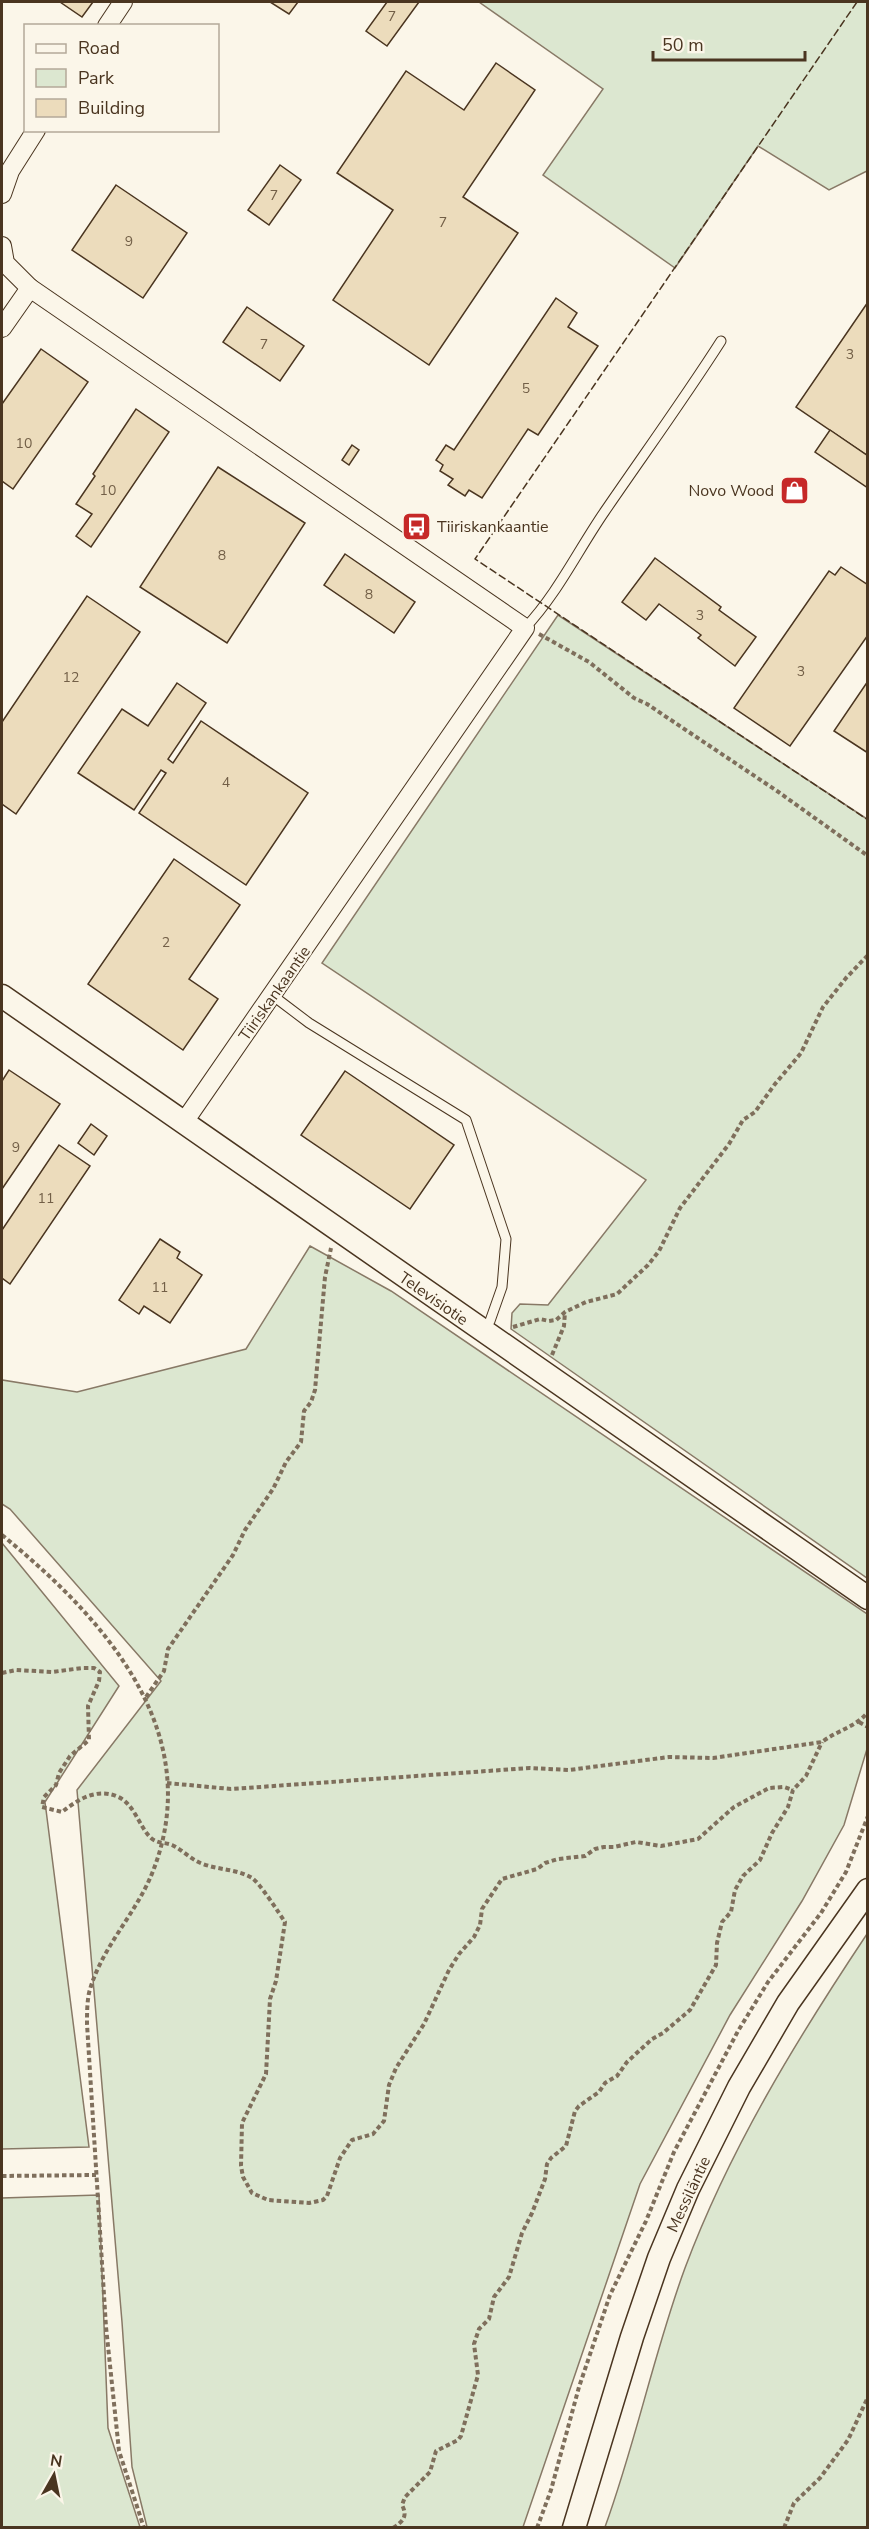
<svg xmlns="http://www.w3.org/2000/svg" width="869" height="2529" viewBox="0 0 869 2529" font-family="'Nunito Sans',sans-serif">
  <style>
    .green { fill: #dce7d0; stroke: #887966; stroke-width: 1.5 }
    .building { fill: #ecdcbc; stroke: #4a3520; stroke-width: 1.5 }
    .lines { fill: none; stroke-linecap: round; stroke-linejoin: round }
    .service-casing { stroke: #4a3520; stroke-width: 11 }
    .minor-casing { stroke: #4a3520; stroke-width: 20 }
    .tertiary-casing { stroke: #4a3520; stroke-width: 25 }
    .path { stroke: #7f6f5c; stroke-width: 4; stroke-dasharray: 4.5 3; stroke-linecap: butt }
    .service { stroke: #fbf6e9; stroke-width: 9 }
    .minor { stroke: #fbf6e9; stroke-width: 18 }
    .tertiary { stroke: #fbf6e9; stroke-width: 22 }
    .fence { stroke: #4a3520; stroke-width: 1.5; stroke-dasharray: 8 3; stroke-linecap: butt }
    .labels { text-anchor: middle; stroke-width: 4.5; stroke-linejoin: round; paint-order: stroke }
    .number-label { font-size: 14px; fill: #725f47 }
    .poi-label { font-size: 16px; fill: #4a3520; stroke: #fbf6e9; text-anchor: end }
    .street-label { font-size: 16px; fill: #4a3520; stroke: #fbf6e9 }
  </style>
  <rect width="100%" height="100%" fill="#fbf6e9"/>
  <g class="green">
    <path d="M479,2H867V171L829,190L758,146L675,268L543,175L603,89Z"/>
    <path d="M558,615L867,819V1578L511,1329L512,1313L520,1304L548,1305L646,1180L322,963Z"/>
    <path d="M310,1246L391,1291L867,1614V1749L844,1825L802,1901L730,2015L640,2184L523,2527H147L132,2467L122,2322L77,1790L161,1681L10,1509L2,1504V1380L77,1392L246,1349Z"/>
    <path d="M2,1543L119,1686L45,1802L89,2147L2,2149Z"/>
    <path d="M867,1934V2527H605C636,2442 654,2352 685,2268C730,2148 797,2039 867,1934Z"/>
    <path d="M99,2195L108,2428L140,2527H2V2198Z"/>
  </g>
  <g class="building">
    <path d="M60,2H93L82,17Z"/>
    <path d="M270,2H298L289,14Z"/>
    <path d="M387,2H419L387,46L366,31Z"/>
    <path d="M496,63L535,90L463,197L518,233L429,365L333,300L393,210L337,173L406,71L464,110Z"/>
    <path d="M280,165L301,180L269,225L248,210Z"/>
    <path d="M116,185L187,233L143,298L72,250Z"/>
    <path d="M556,298L577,313L568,327L598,346L538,435L528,429L482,498L469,490L465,496L448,485L453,479L440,471L443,465L436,460L446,445L454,450Z"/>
    <path d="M868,302V456L796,407Z"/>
    <path d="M247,307L304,346L280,381L223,342Z"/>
    <path d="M41,349L88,382L13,489L2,481V404Z"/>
    <path d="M136,409L169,432L91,547L76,536L92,514L76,504L95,476L93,474Z"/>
    <path d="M830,430L868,456V488L815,452Z"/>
    <path d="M352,445L359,450L349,465L342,460Z"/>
    <path d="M218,467L305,523L227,643L140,587Z"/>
    <path d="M345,554L415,602L394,633L324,585Z"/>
    <path d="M655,558L721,607L719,610L756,637L735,666L698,638L701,635L659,604L646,620L622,602Z"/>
    <path d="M841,567L868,585V635L790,746L734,708L829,571L835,575Z"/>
    <path d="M87,596L140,632L16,814L2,804V722Z"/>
    <path d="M868,681V753L834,731Z"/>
    <path d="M177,683L206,703L168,759L173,763L201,721L308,793L246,885L139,813L166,773L161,770L134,810L78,773L122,709L148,726Z"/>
    <path d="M174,859L240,905L189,979L218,999L183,1050L88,984Z"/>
    <path d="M9,1070L60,1104L2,1189V1081Z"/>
    <path d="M345,1071L454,1145L410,1209L301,1135Z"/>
    <path d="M91,1124L107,1136L94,1155L78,1143Z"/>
    <path d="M59,1145L90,1166L10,1284L2,1278V1230Z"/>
    <path d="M160,1239L180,1252L177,1258L202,1275L170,1323L144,1306L139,1314L119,1300Z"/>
  </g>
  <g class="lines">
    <defs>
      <g id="service">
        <path d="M525,628C558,593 578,550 605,511C644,454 684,399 721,341"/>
        <path d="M272,995L309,1023L466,1120L506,1239L502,1287L490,1321L483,1330"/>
      </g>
      <g id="minor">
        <path d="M107,26L123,2"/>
        <path d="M2,194L10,171L36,130"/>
        <path d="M2,246L5,263L30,288"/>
        <path d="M2,328L30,288L525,628L184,1122"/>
      </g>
      <g id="tertiary">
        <path d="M2,996L868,1598"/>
        <path d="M574,2528L632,2337L659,2258L688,2189L739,2087L788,2003L868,1890"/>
      </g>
    </defs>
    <use href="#service" class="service-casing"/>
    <use href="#minor" class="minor-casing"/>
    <use href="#tertiary" class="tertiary-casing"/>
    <g class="path">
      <path d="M539,634L589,662L634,698L647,704L777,791L868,856"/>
      <path d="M513,1327L540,1319L549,1321L556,1320L565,1312L586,1302L617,1294L648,1265L659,1251L680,1208L729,1144L743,1120L755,1112L775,1084L801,1053L823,1007L846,978L868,955"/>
      <path d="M552,1355L564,1326L565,1312"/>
      <path d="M2,1535C104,1618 210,1734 151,1876C134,1916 100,1950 89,1993C87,2003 87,2014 87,2024L106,2327L119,2451L144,2528"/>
      <path d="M2,1673L16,1670L52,1672L82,1668H94L100,1672L99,1681L88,1706L89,1740L70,1756L59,1773L56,1785L44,1797L42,1807L62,1812C77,1800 96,1788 116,1796C134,1802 139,1827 151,1838C158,1844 165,1842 172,1845C183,1850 191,1860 203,1864C219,1870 237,1869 252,1878C259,1882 279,1913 285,1922L276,1981L270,1999L266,2074L242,2123L241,2166L243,2177L252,2193L268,2200L309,2203L323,2200L327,2196L340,2158L352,2140L373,2134L384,2121L389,2085L396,2068L424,2024L449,1970L459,1954L474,1937L480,1925L482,1909L502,1879L537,1869L545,1863L558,1859L585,1856L595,1849L604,1847H614L636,1842L661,1846L698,1839L734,1807L769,1788L784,1787L793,1790"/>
      <path d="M146,1697L164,1671L168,1649L233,1555L245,1530L273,1489L286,1462L301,1442L304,1411L311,1402L315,1390L325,1277L331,1248"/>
      <path d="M859,1722L868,1727"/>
      <path d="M167,1783L231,1789L530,1768L569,1770L669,1757L713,1758L822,1742C838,1730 856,1727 868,1712"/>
      <path d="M2,2176L96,2175"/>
      <path d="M393,2528C403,2521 408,2517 402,2505L405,2497L430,2472L436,2451L458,2440L461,2436L478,2375L474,2344L479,2329L489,2319L494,2297L509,2277L522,2233L532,2213L545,2179L547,2164L551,2158L566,2146L575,2111L579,2106L599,2092L605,2083L617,2076L627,2062L652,2039L663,2033L690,2010L716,1965L717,1943L722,1922L731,1912L735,1890L743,1876L760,1860L772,1833L788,1807L793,1790L806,1776L822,1742"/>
      <path d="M537,2528L551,2490L579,2387L610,2295L646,2221L674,2152L738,2031L768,1982L821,1913L846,1872L868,1816"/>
      <path d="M784,2528L794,2503L820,2478L848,2440L868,2397"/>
    </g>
    <use href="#service" class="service"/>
    <use href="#minor" class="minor"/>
    <use href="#tertiary" class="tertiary"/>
    <path class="fence" d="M857,2L475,559L868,820"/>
  </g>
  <defs>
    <symbol id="shop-square" viewBox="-11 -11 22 22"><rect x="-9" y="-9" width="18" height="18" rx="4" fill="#c62828" stroke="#fbf6e9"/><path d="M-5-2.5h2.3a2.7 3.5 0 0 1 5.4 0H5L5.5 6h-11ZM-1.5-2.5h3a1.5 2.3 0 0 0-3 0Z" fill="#fff"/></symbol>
    <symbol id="bus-square" viewBox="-11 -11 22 22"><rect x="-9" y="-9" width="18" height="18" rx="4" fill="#c62828" stroke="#fbf6e9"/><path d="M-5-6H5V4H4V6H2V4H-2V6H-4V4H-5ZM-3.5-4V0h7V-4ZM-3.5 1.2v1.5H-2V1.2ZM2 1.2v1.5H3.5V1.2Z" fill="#fff"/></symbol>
  </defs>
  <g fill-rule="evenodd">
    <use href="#shop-square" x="778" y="474" width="33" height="33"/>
    <use href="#bus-square" x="400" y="510" width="33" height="33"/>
  </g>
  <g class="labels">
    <g class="number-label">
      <text x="392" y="21">7</text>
      <text x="274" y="200">7</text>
      <text x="443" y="227">7</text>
      <text x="129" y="246">9</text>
      <text x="264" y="349">7</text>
      <text x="850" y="359">3</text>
      <text x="526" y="393">5</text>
      <text x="24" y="448">10</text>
      <text x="108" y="495">10</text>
      <text x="222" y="560">8</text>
      <text x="369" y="599">8</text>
      <text x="700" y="620">3</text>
      <text x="801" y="676">3</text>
      <text x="71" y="682">12</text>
      <text x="226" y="787">4</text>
      <text x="166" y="947">2</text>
      <text x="16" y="1152">9</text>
      <text x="46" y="1203">11</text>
      <text x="160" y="1292">11</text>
    </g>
    <g class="poi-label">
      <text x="774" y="496">Novo Wood</text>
      <text x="437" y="532" text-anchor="start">Tiiriskankaantie</text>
    </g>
    <g class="street-label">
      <text transform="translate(274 993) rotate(-55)" y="6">Tiiriskankaantie</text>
      <text transform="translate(434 1298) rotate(35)" y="6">Televisiotie</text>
      <text transform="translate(688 2194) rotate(-65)" y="6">Messiläntie</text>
    </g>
  </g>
  <rect width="869" height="2529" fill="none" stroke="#4a3520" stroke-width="6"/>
  <rect x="24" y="24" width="195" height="108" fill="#fbf6e9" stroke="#b4a999" stroke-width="1.5"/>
  <rect x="36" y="44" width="30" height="9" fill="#fbf6e9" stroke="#b4a999" stroke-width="1.5"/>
  <text x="78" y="54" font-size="18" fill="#4a3520">Road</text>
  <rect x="36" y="69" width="30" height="18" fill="#dce7d0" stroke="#b4a999" stroke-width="1.5"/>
  <text x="78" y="84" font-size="18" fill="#4a3520">Park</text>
  <rect x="36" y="99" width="30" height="18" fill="#ecdcbc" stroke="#b4a999" stroke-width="1.5"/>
  <text x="78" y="114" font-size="18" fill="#4a3520">Building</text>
  <g transform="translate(54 2475) rotate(9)" stroke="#fbf6e9" stroke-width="4.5" paint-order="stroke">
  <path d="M0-4.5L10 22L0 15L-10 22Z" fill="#4a3520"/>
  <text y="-9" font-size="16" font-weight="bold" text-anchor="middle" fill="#4a3520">N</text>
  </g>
  <path d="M653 51v9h152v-9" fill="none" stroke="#4a3520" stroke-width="3"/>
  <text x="662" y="51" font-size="18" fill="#4a3520" stroke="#fbf6e9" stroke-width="4.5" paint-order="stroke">50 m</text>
</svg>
